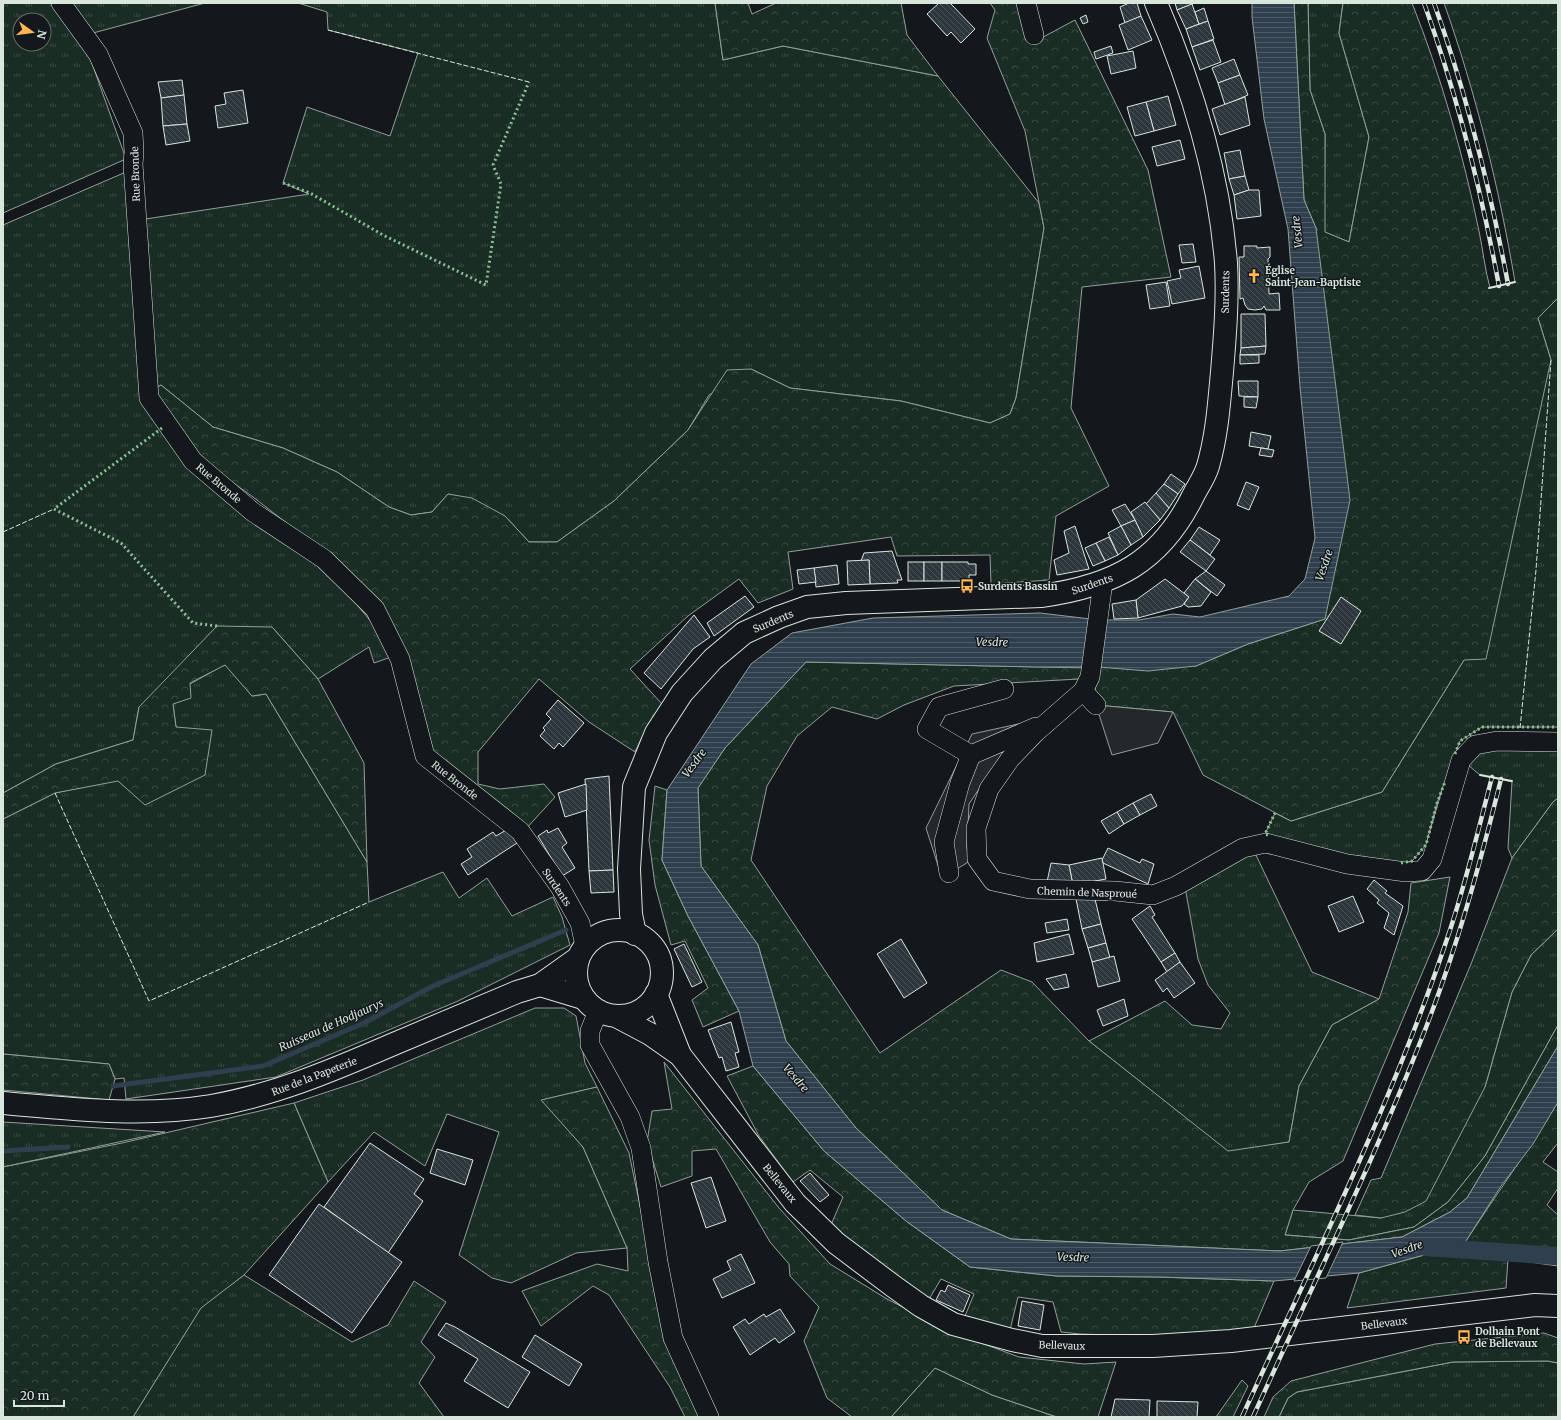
<svg xmlns="http://www.w3.org/2000/svg" width="1561" height="1420" viewBox="0 0 1561 1420" font-family="Merriweather,serif">
  <style>
    .grass { fill: url(#grass-tufts); stroke: #939e99; fill-rule: evenodd }
    .forest { fill: url(#forest-crowns); stroke: #939e99 }
    .parking { fill: #24282b; stroke: #939e99 }
    .water { fill: url(#water-rules); stroke: #939e99 }
    .pier { fill: #14181c; stroke: #939e99 }
    .lines { fill: none; stroke-linecap: round; stroke-linejoin: round }
    .stream { stroke: #2f3f4d; stroke-width: 5 }
    .canal { stroke: #2f3f4d; stroke-width: 18 }
    .building { fill: url(#building-back-hatch); stroke: #d8e6dc }
    .minor-casing { stroke: #d8e6dc; stroke-width: 20 }
    .major-casing { stroke: #d8e6dc; stroke-width: 24 }
    .minor { stroke: #14181c; stroke-width: 19 }
    .major { stroke: #14181c; stroke-width: 22 }
    .rail-casing { stroke: #d8e6dc; stroke-width: 4.5 }
    .rail { stroke: #14181c; stroke-width: 3; stroke-dasharray: 9; stroke-linecap: butt }
    .hedge { stroke: #8ac095; stroke-width: 3; stroke-dasharray: 2 3; stroke-linecap: butt }
    .fence { stroke: #d8e6dc; stroke-width: 1; stroke-dasharray: 5 2; stroke-linecap: butt }
    .wall { stroke: #d8e6dc; stroke-width: 2 }
    .labels { text-anchor: middle; stroke-width: 3; stroke-linejoin: round; paint-order: stroke }
    .street-label { font-size: 10px; fill: #d8e6dc; stroke: #14181c }
    .poi-label { font-size: 10px; font-weight: bold; fill: #d8e6dc; stroke: #14181c; text-anchor: start }
    .water-label { font-size: 11px; font-style: italic; fill: #d8e6dc; stroke: #14181c }
  </style>
  <defs>
    <pattern id="grass-tufts" width="24" height="20" patternUnits="userSpaceOnUse"><rect width="24" height="20" fill="#1a2d24"/><path d="M3 7l-1-3M5 7V3M7 7l1-3M15 17l-1-3M17 17v-4M19 17l1-3" fill="none" stroke="#3b4b43"/></pattern>
    <pattern id="forest-crowns" width="20" height="18" patternUnits="userSpaceOnUse"><rect width="20" height="18" fill="#1a2d24"/><path d="M2 6a3 3 0 1 1 6 0M12 15a3 3 0 1 1 6 0" fill="none" stroke="#3b4b43"/></pattern>
    <pattern id="water-rules" width="6" height="5" patternUnits="userSpaceOnUse"><rect width="6" height="5" fill="#2f3f4d"/><path d="M0 2.5h6" fill="none" stroke="#4c5b66"/></pattern>
    <pattern id="building-back-hatch" width="6" height="6" patternUnits="userSpaceOnUse"><rect width="6" height="6" fill="#2c363c"/><path d="M-1 5l2 2M0 0l6 6M5-1l2 2" fill="none" stroke="#4a5358"/></pattern>
  </defs>
  <rect width="100%" height="100%" fill="#14181c"/>
  <g class="grass">
    <path d="M3,3H58L83,38L126,159L3,213ZM20,20H44V44H20Z"/>
    <path d="M70,3H205L93,33Z"/>
    <path d="M298,3H715L723,60L783,46L938,76L1039,203L1044,228L1016,398L1010,414L990,423L901,401L790,388L751,369L709,395L688,430L614,501L557,542H529L505,516L448,494L432,512L411,515L389,507L337,472L283,448L213,427L161,385L154,389L139,220L309,194L283,183L307,107L390,136L418,53L328,30L327,12Z"/>
    <path d="M1308,3H1343L1339,33L1369,137L1349,242L1324,232L1325,134L1310,90Z"/>
    <path d="M126,172L143,403L321,562L379,631L394,656L374,663L369,647L318,679L272,627L139,707L133,740L56,764L3,793V225Z"/>
    <path d="M1558,298V727H1482L1460,741L1437,803L1426,845L1412,861L1389,866L1319,851L1265,834L1275,813L1291,821L1382,792L1464,660L1551,360L1538,318Z"/>
    <path d="M226,664L252,696L266,694L367,862L369,902L443,872L459,898L487,878L512,916L553,897L562,917L570,945L458,1001L276,1077L126,1099L124,1078L115,1079L109,1064L3,1054V819L55,793L118,780L176,727L173,704L190,684Z"/>
    <path d="M1558,745V798L1553,802L1512,858L1508,848L1512,782L1480,775L1468,765L1480,751Z"/>
    <path d="M1254,851L1312,972L1379,999L1332,1025L1299,1086L1289,1142L1228,1152L1089,1041L1165,1001L1192,1025L1221,1029L1230,1013L1208,985L1198,959L1185,887Z"/>
    <path d="M1558,929V1025L1485,1156L1448,1202L1414,1227L1349,1240L1285,1235L1293,1210L1381,1218L1485,1087L1512,992L1531,955Z"/>
    <path d="M535,1008H564L576,1016L585,1063L597,1087L542,1100L583,1147L627,1248L576,1253L511,1283L492,1278L459,1255L499,1132L447,1114L425,1166L374,1132L328,1182L294,1103L363,1080Z"/>
    <path d="M3,1122L165,1132L3,1167Z"/>
    <path d="M244,1275L352,1342L388,1325L414,1281L446,1302L421,1342L435,1357L419,1383L444,1417H133L201,1307Z"/>
    <path d="M1548,1361L1558,1363V1417H1279L1288,1398L1297,1392L1453,1362Z"/>
    <path d="M935,1368L992,1395L1057,1417H891Z"/>
    <path d="M1242,1380L1248,1386L1233,1417H1216Z"/>
  </g>
  <g class="forest">
    <path d="M715,3H748L752,14L776,3H901L907,35L938,76L783,46L723,60Z"/>
    <path d="M990,3H1018L1032,43L1075,20L1148,170L1171,277L1082,287L1071,408L1109,486L1056,516L1049,580L991,584L990,555L897,556L891,537L788,552L793,589L758,603L739,579L688,616L630,669L662,704L643,735L635,752L589,722L539,679L478,752V784L500,789L544,784L555,797L524,831L429,756L411,665L315,545L253,497L207,464L176,430L154,389L161,385L213,427L283,448L337,472L389,507L411,515L432,512L448,494L472,498L505,516L529,542H557L614,501L688,430L727,370L751,369L790,388L901,401L990,423L1010,414L1016,398L1044,228L1025,131L987,38L995,10Z"/>
    <path d="M1294,3H1308L1310,90L1325,134V232L1349,242L1369,137L1339,33L1343,3H1412C1441,76 1463,154 1479,231C1483,250 1485,270 1490,288L1515,282C1499,187 1476,94 1444,3H1558V298L1538,318L1551,360L1486,659L1464,660L1382,792L1291,821L1203,775L1173,712L1096,705L1094,667L1196,666L1248,644L1325,619L1316,228L1304,200Z"/>
    <path d="M217,626L272,627L318,679L364,763L367,862L266,694L252,696L225,665L190,683L191,698L173,704L176,727L212,730L205,775L145,805L118,781L55,793L3,819V793L56,764L133,740L139,707Z"/>
    <path d="M806,662L1088,668L1079,679L954,686L904,705L877,719L832,707L797,736L767,786L751,860L880,1053L1001,970L1032,982L1089,1041L1228,1151L1289,1142L1299,1086L1332,1025L1379,999L1408,912L1411,883L1450,877L1439,933L1343,1161L1309,1182L1293,1210L1285,1235L1349,1240L1414,1227L1448,1202L1485,1156L1558,1025V1046L1467,1198L1450,1212L1402,1237L1280,1251L1011,1239L942,1210L856,1128L786,1041L758,945L701,866L698,788L725,748Z"/>
    <path d="M655,786L667,790L662,860L688,916L739,1011L703,1027L692,1000L708,988L685,941L671,945L655,885L649,840Z"/>
    <path d="M1558,798V929L1531,955L1512,992L1485,1087L1426,1201L1405,1212L1381,1218L1355,1215L1371,1180L1381,1178L1471,964L1512,858L1553,802Z"/>
    <path d="M3,1054L109,1064L115,1079L109,1100L3,1090Z"/>
    <path d="M664,1062L779,1208L830,1264L887,1299L949,1331L1019,1357L1084,1364L1116,1362L1098,1417H1057L992,1395L935,1368L891,1417H852L827,1398L804,1341L819,1307L790,1276L789,1264L770,1242L716,1149L692,1151V1176L661,1187L647,1142L652,1111L672,1109Z"/>
    <path d="M753,1066L824,1151L906,1221L970,1267L1057,1276L1159,1277L1274,1281L1254,1328L1179,1337L1080,1334L1061,1332L1053,1302L1018,1297L1010,1330L963,1321L974,1294L941,1279L928,1301L827,1234L843,1197L810,1170L793,1182L759,1136L727,1076Z"/>
    <path d="M597,1087L629,1153L667,1336L701,1417H685L670,1387L609,1295L593,1286L541,1326L522,1291L597,1264L628,1271L627,1248L583,1147L541,1100Z"/>
    <path d="M1558,1102V1143L1543,1162L1558,1172V1188L1547,1205L1558,1215V1266L1508,1259L1506,1288L1347,1308L1359,1273L1464,1244C1495,1196 1528,1151 1558,1102Z"/>
    <path d="M294,1103L328,1182L244,1275L201,1308L133,1417H3V1167L122,1143Z"/>
    <path d="M1544,1333L1558,1338V1363L1548,1361L1453,1362L1297,1392L1288,1398L1279,1417H1264L1273,1397L1291,1381L1435,1344Z"/>
  </g>
  <g class="parking">
    <path d="M1096,705L1173,712L1158,743L1112,755Z"/>
    <path d="M1023,723L969,804L967,848L970,861L942,878L926,828L972,734Z"/>
  </g>
  <path class="water" d="M1252,3H1294L1304,200L1316,228L1350,500L1325,619L1248,644L1196,666L1148,671L1098,667H1036L806,662L725,748L698,788L701,866L758,945L786,1041L856,1128L942,1210L1011,1239L1280,1251L1402,1237L1450,1212L1467,1198L1558,1046V1102L1533,1144L1501,1186L1464,1244L1359,1273L1274,1281L1159,1277L1057,1276L970,1267L906,1221L824,1151L753,1066L739,1011L688,916L662,860L667,790L751,664L792,633L873,618L1040,613L1099,620H1139L1173,614L1200,617L1289,596L1305,579L1315,538L1300,387L1288,229L1264,119L1252,17Z"/>
  <path class="pier" d="M1343,1242L1326,1278L1294,1281L1311,1246Z"/>
  <g class="lines">
    <g class="stream">
      <path d="M113,1086L263,1066L364,1023L433,986L566,930"/>
      <path d="M3,1151L68,1147"/>
    </g>
    <path class="canal" d="M1425,1247L1558,1256"/>
  </g>
  <g class="building">
    <path d="M939,3H950L975,29L961,43L951,32L947,36L927,14Z"/>
    <path d="M1129,3H1137L1141,16L1125,23L1120,7Z"/>
    <path d="M1175,3H1193V4L1177,10Z"/>
    <path d="M1192,4L1199,24L1186,29L1177,10Z"/>
    <path d="M1204,8L1208,21L1199,24L1195,12Z"/>
    <path d="M1086,15L1088,22L1083,24L1080,18Z"/>
    <path d="M1141,16L1152,40L1128,50L1119,25Z"/>
    <path d="M1208,21L1214,39L1192,47L1186,29Z"/>
    <path d="M1213,40L1221,62L1200,70L1192,47Z"/>
    <path d="M1111,46L1113,53L1096,59L1094,52Z"/>
    <path d="M1133,51L1136,68L1111,74L1107,56Z"/>
    <path d="M1234,59L1240,75L1218,83L1212,68Z"/>
    <path d="M1240,75L1248,95L1225,105L1218,83Z"/>
    <path d="M182,80L184,95L161,98L158,82Z"/>
    <path d="M243,90L248,123L218,128L215,106L226,104L224,93Z"/>
    <path d="M184,95L187,124L163,126L161,98Z"/>
    <path d="M1168,96L1176,125L1154,131L1146,102Z"/>
    <path d="M1245,97L1250,125L1220,135L1212,109Z"/>
    <path d="M1146,102L1154,131L1135,136L1127,107Z"/>
    <path d="M187,124L190,141L166,145L163,126Z"/>
    <path d="M1180,140L1185,159L1157,166L1152,147Z"/>
    <path d="M1240,150L1245,176L1229,179L1224,153Z"/>
    <path d="M1245,176L1249,190L1234,195L1229,179Z"/>
    <path d="M1249,190H1259L1261,216L1237,219L1234,195Z"/>
    <path d="M1193,244L1196,262L1182,263L1179,245Z"/>
    <path d="M1244,246H1257V248L1270,247V257L1268,259L1269,294L1279,293L1280,310H1266L1264,306L1262,309L1255,310L1248,309L1245,305L1243,298L1240,299L1239,257H1244Z"/>
    <path d="M1199,266L1205,298L1172,304L1167,281L1181,278L1179,270Z"/>
    <path d="M1166,282L1170,306L1150,309L1146,285Z"/>
    <path d="M1241,314H1265L1266,346L1241,348Z"/>
    <path d="M1266,346L1265,354L1240,355L1241,348Z"/>
    <path d="M1240,355H1259V363L1240,364Z"/>
    <path d="M1238,381H1258V397L1239,396Z"/>
    <path d="M1244,397H1258L1256,408L1244,407Z"/>
    <path d="M1251,432L1271,436L1268,449L1249,446Z"/>
    <path d="M1261,448L1274,450L1272,457L1259,455Z"/>
    <path d="M1171,474L1185,484L1178,494L1164,484Z"/>
    <path d="M1246,482L1259,487L1249,510L1237,505Z"/>
    <path d="M1164,484L1178,494L1169,508L1156,493Z"/>
    <path d="M1156,493L1169,508L1160,520L1146,504Z"/>
    <path d="M1145,502L1160,520L1143,537L1131,512Z"/>
    <path d="M1125,504L1135,520L1121,526L1112,510Z"/>
    <path d="M1135,520L1143,537L1131,545L1121,526Z"/>
    <path d="M1075,526L1089,569L1057,575L1054,560L1069,553L1064,531Z"/>
    <path d="M1121,526L1131,545L1118,555L1108,533Z"/>
    <path d="M1199,527L1220,540L1210,555L1190,540Z"/>
    <path d="M1109,537L1118,555L1105,561L1096,543Z"/>
    <path d="M1190,540L1215,559L1206,571L1180,552Z"/>
    <path d="M1096,543L1105,561L1093,566L1085,548Z"/>
    <path d="M892,551L902,580H897L898,583L870,584L869,560L861,561L864,553Z"/>
    <path d="M869,560L870,584L848,585L847,561Z"/>
    <rect x="908" y="562" width="16" height="19"/>
    <rect x="924" y="562" width="18" height="19"/>
    <path d="M942,562H968V564H976V575H969V581H942Z"/>
    <path d="M837,565L839,584L816,587L814,568Z"/>
    <path d="M814,568L816,582L799,584L797,570Z"/>
    <path d="M1206,571L1225,585L1217,596L1195,579Z"/>
    <path d="M1165,579L1189,597L1182,606L1138,618L1136,600Z"/>
    <path d="M1195,579L1211,592L1201,606L1188,607L1184,604L1189,597L1184,593Z"/>
    <path d="M745,596L754,607L714,636L707,623Z"/>
    <path d="M1341,597L1361,611L1341,644L1319,631Z"/>
    <path d="M1136,600L1138,618L1114,619L1112,604Z"/>
    <path d="M694,615L710,637L693,649L661,689L644,673Z"/>
    <path d="M558,700L584,723L563,747L559,743L554,749L540,736L545,730L543,728L551,719L546,714Z"/>
    <path d="M609,776L613,870L589,871L585,779Z"/>
    <path d="M586,784L587,810L565,817L558,793Z"/>
    <path d="M1151,794L1157,806L1140,815L1133,803Z"/>
    <path d="M1133,803L1140,815L1124,824L1117,812Z"/>
    <path d="M1117,812L1124,824L1109,834L1101,821Z"/>
    <path d="M558,828L567,843L562,847L575,868L562,876L538,836L547,830L548,833Z"/>
    <path d="M508,829L517,843L468,875L461,864L472,857L467,849L493,832L496,836Z"/>
    <path d="M1108,848L1140,863L1142,859L1154,864L1148,884L1103,863L1102,860Z"/>
    <path d="M1102,858L1106,879L1073,885L1069,865Z"/>
    <path d="M1051,863L1069,865L1073,885L1047,882Z"/>
    <path d="M613,870L614,892L591,893L589,871Z"/>
    <path d="M1374,880L1387,891L1385,893L1403,906L1394,935L1384,928L1389,913L1377,903L1379,900L1367,889Z"/>
    <path d="M1094,895L1101,924L1082,929L1076,899Z"/>
    <path d="M1353,896L1364,922L1339,932L1328,906Z"/>
    <path d="M1150,906L1155,915L1152,917L1175,953L1161,962L1132,919Z"/>
    <path d="M1067,919L1069,930L1047,933L1045,923Z"/>
    <path d="M1101,924L1106,943L1088,948L1082,929Z"/>
    <path d="M1069,934L1074,954L1037,962L1034,943Z"/>
    <path d="M901,939L927,983L904,998L877,954Z"/>
    <path d="M1106,943L1110,958L1092,962L1088,948Z"/>
    <path d="M684,944L702,982L692,987L674,949Z"/>
    <path d="M1175,953L1180,962L1167,972L1161,962Z"/>
    <path d="M1114,956L1120,981L1098,987L1092,962Z"/>
    <path d="M1180,962L1195,983L1174,998L1167,988L1163,992L1155,980Z"/>
    <path d="M1066,974L1069,987L1054,990L1046,979Z"/>
    <path d="M1124,999L1128,1016L1103,1026L1097,1010Z"/>
    <path d="M731,1022L739,1052L735,1053L739,1067L726,1071L722,1057L719,1058L708,1030Z"/>
    <path d="M370,1143L424,1179L414,1194L423,1201L388,1253L324,1207Z"/>
    <path d="M437,1149L473,1160L465,1185L430,1173Z"/>
    <path d="M810,1173L829,1195L820,1202L800,1181Z"/>
    <path d="M711,1177L726,1221L706,1228L691,1183Z"/>
    <path d="M319,1204L402,1262L352,1333L269,1275Z"/>
    <path d="M741,1254L755,1283L722,1298L713,1279L731,1270L727,1261Z"/>
    <path d="M948,1285L970,1295L963,1312L936,1300L941,1290L945,1292Z"/>
    <path d="M1022,1301L1044,1305L1040,1330L1018,1326Z"/>
    <path d="M780,1309L795,1332L779,1343L775,1338L750,1355L733,1327L745,1319L749,1324L764,1314L766,1317Z"/>
    <path d="M446,1323L455,1327L530,1372L508,1408L464,1381L478,1359L438,1335Z"/>
    <path d="M535,1335L582,1364L569,1386L522,1357Z"/>
    <path d="M1115,1399L1150,1400L1149,1417H1111Z"/>
    <path d="M1157,1401L1198,1402L1197,1417H1157Z"/>
  </g>
  <g class="lines">
    <defs>
      <g id="minor">
        <path d="M61,3L98,54L133,133L134,152L133,164L149,398L193,461L253,512L324,559L375,609L400,659L425,756L520,831L560,887L580,923L585,946"/>
        <path d="M1026,3L1034,35"/>
        <path d="M1103,582L1090,677L1083,691L1036,732L1010,759L989,789L976,828L977,859L993,881L1030,889L1115,891L1153,895L1176,886L1243,848L1266,843L1347,864L1406,872L1422,871L1432,859L1461,760L1475,745L1497,741L1558,742"/>
        <path d="M1004,689L939,707L927,729L971,755L1036,727"/>
        <path d="M1083,691L1096,705"/>
        <path d="M949,873L944,842L960,783L971,755"/>
        <path d="M598,1011L590,1031V1045L630,1117L641,1148L658,1262L673,1338L709,1417"/>
      </g>
      <g id="major">
        <circle cx="619" cy="973" r="43"/>
        <path d="M635,934L631,914L629,869L634,787L656,733L682,693L713,659L744,633L779,617L807,607L846,603L1041,596C1114,586 1161,562 1194,494C1199,485 1205,476 1208,466C1217,435 1219,404 1222,372C1225,336 1228,299 1226,263C1219,173 1192,86 1156,3"/>
        <path d="M540,985L583,998"/>
        <path d="M656,994L680,1055L795,1203L836,1243L893,1286L921,1306L953,1324L1012,1340L1042,1346H1153L1231,1341L1535,1305L1558,1306"/>
        <path d="M616,1016L650,1034L680,1055"/>
        <path d="M3,1103C72,1109 142,1117 211,1106C274,1095 331,1071 389,1046C432,1028 475,1010 517,992L540,985L578,958"/>
      </g>
    </defs>
    <use href="#minor" class="minor-casing"/>
    <use href="#major" class="major-casing"/>
    <use href="#minor" class="minor"/>
    <use href="#major" class="major"/>
    <defs>
      <g id="rail">
        <path d="M1424,3C1457,95 1481,189 1499,286"/>
        <path d="M1434,3C1467,95 1490,188 1508,284"/>
        <path d="M1242,1417C1315,1256 1396,1096 1451,927C1467,878 1479,827 1492,777"/>
        <path d="M1253,1417C1311,1288 1374,1161 1425,1030C1457,948 1480,864 1501,779"/>
      </g>
    </defs>
    <use href="#rail" class="rail-casing"/>
    <use href="#rail" class="rail"/>
    <g class="hedge">
      <path d="M283,183L310,193L383,235L486,285L501,184L493,165L529,82"/>
      <path d="M162,428L54,509L121,543L193,623L217,626"/>
      <path d="M1455,754L1460,741L1482,727H1558"/>
      <path d="M1268,835L1265,834L1275,813"/>
      <path d="M1401,863L1412,861L1426,845L1437,803L1445,782"/>
    </g>
    <g class="fence">
      <path d="M328,30L529,82"/>
      <path d="M3,532L54,509"/>
      <path d="M1520,728L1536,570L1551,360"/>
      <path d="M55,793L149,1001L369,902"/>
    </g>
    <g class="wall">
      <path d="M1489,288L1515,282"/>
      <path d="M1480,775L1512,781"/>
    </g>
  </g>
  <defs>
    <symbol id="church-bare" viewBox="-9 -9 18 18"><path d="M-1.2-6h2.4v3.5h3.3v2.4h-3.3V6h-2.4V-.1h-3.3v-2.4h3.3Z" fill="#ffb74d" stroke="#14181c" stroke-width="2.5" paint-order="stroke"/></symbol>
    <symbol id="bus-bare" viewBox="-9 -9 18 18"><path d="M-5-6H5V4H4V6H2V4H-2V6H-4V4H-5ZM-3.5-4V0h7V-4ZM-3.5 1.2v1.5H-2V1.2ZM2 1.2v1.5H3.5V1.2Z" fill="#ffb74d" stroke="#14181c" stroke-width="2.5" paint-order="stroke"/></symbol>
  </defs>
  <g fill-rule="evenodd">
    <use href="#church-bare" x="1244" y="266" width="20" height="20"/>
    <use href="#bus-bare" x="957" y="576" width="20" height="20"/>
    <use href="#bus-bare" x="1454" y="1327" width="20" height="20"/>
  </g>
  <g class="labels">
    <g class="street-label">
      <text transform="translate(135 174) rotate(-92)" y="4">Rue Bronde</text>
      <text transform="translate(1225 292) rotate(-89)" y="4">Surdents</text>
      <text transform="translate(219 483) rotate(40)" y="4">Rue Bronde</text>
      <text transform="translate(1092 584) rotate(-19)" y="4">Surdents</text>
      <text transform="translate(773 621) rotate(-23)" y="4">Surdents</text>
      <text transform="translate(455 780) rotate(38)" y="4">Rue Bronde</text>
      <text transform="translate(557 887) rotate(56)" y="4">Surdents</text>
      <text transform="translate(1087 892) rotate(2)" y="4">Chemin de Nasproué</text>
      <text transform="translate(314 1076) rotate(-21)" y="4">Rue de la Papeterie</text>
      <text transform="translate(780 1183) rotate(51)" y="4">Bellevaux</text>
      <text transform="translate(1384 1323) rotate(-7)" y="4">Bellevaux</text>
      <text transform="translate(1062 1345) rotate(2)" y="4">Bellevaux</text>
    </g>
    <g class="poi-label">
      <text x="1265" y="274">Église<tspan x="1265" dy="12">Saint-Jean-Baptiste</tspan></text>
      <text x="978" y="590">Surdents Bassin</text>
      <text x="1475" y="1335">Dolhain Pont<tspan x="1475" dy="12">de Bellevaux</tspan></text>
    </g>
    <g class="water-label">
      <text transform="translate(1297 232) rotate(-96)" y="4">Vesdre</text>
      <text transform="translate(1324 565) rotate(-71)" y="4">Vesdre</text>
      <text transform="translate(992 642) rotate(1)" y="4">Vesdre</text>
      <text transform="translate(694 763) rotate(-54)" y="4">Vesdre</text>
      <text transform="translate(331 1025) rotate(-24)" y="4">Ruisseau de Hodjaurys</text>
      <text transform="translate(796 1078) rotate(49)" y="4">Vesdre</text>
      <text transform="translate(1407 1249) rotate(-20)" y="4">Vesdre</text>
      <text transform="translate(1073 1257) rotate(2)" y="4">Vesdre</text>
    </g>
  </g>
  <rect width="1561" height="1420" fill="none" stroke="#d8e6dc" stroke-width="8"/>
  <g transform="translate(32 32) rotate(104)"><circle r="19" fill="#14181c" stroke="#626a69"/>
  <path d="M0-3L7 15L0 10L-7 15Z" fill="#ffb74d"/>
  <text y="-6" font-size="11" font-weight="bold" text-anchor="middle" fill="#d8e6dc">N</text>
  </g>
  <path d="M14 1400v6h50v-6" fill="none" stroke="#d8e6dc" stroke-width="2"/>
  <text x="20" y="1400" font-size="12" fill="#d8e6dc" stroke="#14181c" stroke-width="3" paint-order="stroke">20 m</text>
</svg>
